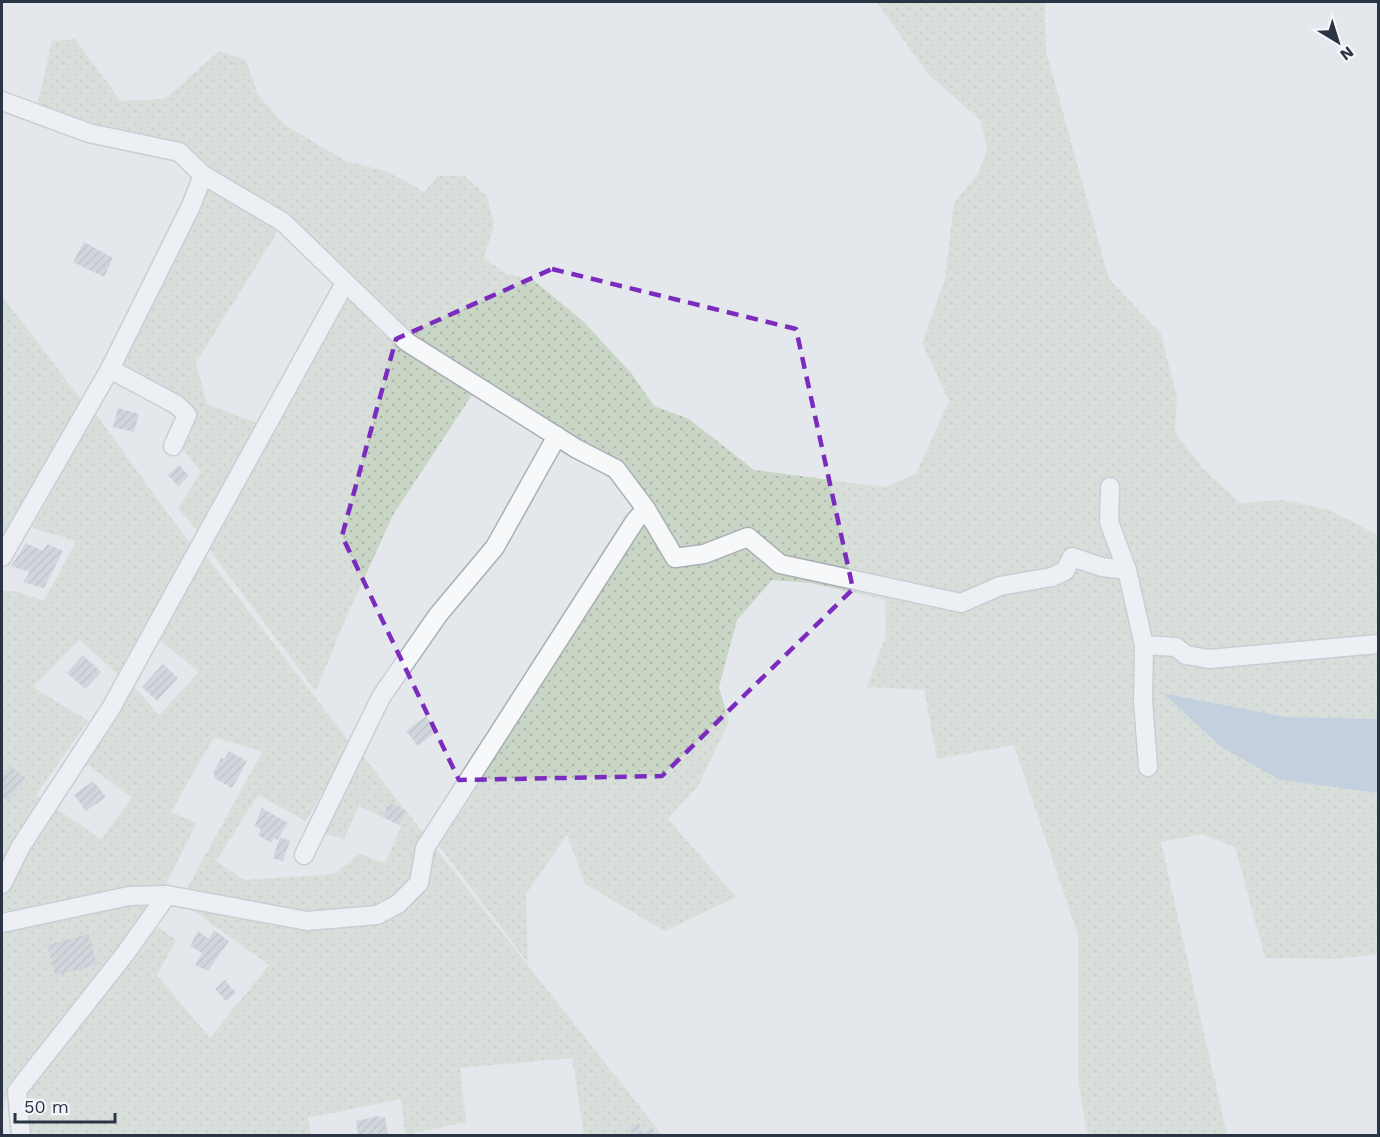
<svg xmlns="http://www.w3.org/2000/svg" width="1380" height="1137" viewBox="0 0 1380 1137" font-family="'Work Sans',sans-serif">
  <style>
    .grass { fill: url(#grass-dots) }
    .water { fill: #9fb4cc }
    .building { fill: url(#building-hatch) }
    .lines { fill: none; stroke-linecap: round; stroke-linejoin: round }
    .minor-casing { stroke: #a9aeb7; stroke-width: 21 }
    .minor { stroke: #f7f8fa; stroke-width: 18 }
    .marked { fill: none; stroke: #7b2cbf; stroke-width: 4.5; stroke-dasharray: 12 8; stroke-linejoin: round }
  </style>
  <defs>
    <pattern id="grass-dots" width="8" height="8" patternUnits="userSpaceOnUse" patternTransform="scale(1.5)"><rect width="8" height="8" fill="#c9d6c5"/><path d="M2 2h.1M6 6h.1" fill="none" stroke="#adb8ab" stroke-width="1.8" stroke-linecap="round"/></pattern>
    <pattern id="building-hatch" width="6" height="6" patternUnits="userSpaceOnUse" patternTransform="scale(1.5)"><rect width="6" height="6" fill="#bbc0ca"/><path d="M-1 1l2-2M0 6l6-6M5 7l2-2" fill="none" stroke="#989da6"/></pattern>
  </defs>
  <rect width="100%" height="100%" fill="#e4e7ec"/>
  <g class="grass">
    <path d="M877,2H1045L1046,51L1109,279L1161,334L1177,397L1175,433L1203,468L1240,503L1285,500L1329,510L1376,534L1378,541V719L1286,717L1164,693L1280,780L1378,793V954L1336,959L1265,958L1235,847L1202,834L1161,842L1227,1135H1087L1078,1080V935L1014,745L937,759L924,690L867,687L886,635L885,600L811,583L772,580L737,620L719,687L729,722L698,786L668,819L736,897L665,931L585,884L567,835L526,894L528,963L436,842L462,811L562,642L651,506L564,434L411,339L247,194L126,137L37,106L52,41L75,39L121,101L165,99L219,51L246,60L258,95L285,125L346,161L389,172L424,192L438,176H464L487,196L494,225L484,258L507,274L532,279L585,323L632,374L654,406L689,419L754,470L885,487L916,474L949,401L922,343L945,279L954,202L978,174L987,149L981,121L928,74Z"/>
    <path d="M205,183L280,228L196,363L207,404L270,428L345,291L380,332L474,392L393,515L342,627L316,691L205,544L206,542L178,508L201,472L180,446L175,398L118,362Z"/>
    <path d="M2,296L83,402L2,539Z"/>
    <path d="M95,413L191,545L118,674L79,640L33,687L88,721L36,795L101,839L132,798L86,763L130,682L159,715L199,672L156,637L204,553L351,744L306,821L258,795L216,861L244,880L334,874L359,854L385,863L401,826L359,806L344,839L323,833L362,755L662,1135H584L572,1058L460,1068L466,1122L405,1135L401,1099L308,1118L311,1135H31L28,1093L76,1024L97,1006L158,927L176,940L157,975L210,1038L269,965L180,901L262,752L214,737L171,812L197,823L155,905L85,997L66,1012L8,1085L2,1120V591H15L44,601L76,541L32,528Z"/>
  </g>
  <path class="water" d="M1163,693L1286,717L1378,719V793L1280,780L1221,747Z"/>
  <g class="building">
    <path d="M84,242L113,258L104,277L73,262Z"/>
    <path d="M118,408L139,414L134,432L113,427Z"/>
    <path d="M179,465L189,476L178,486L168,475Z"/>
    <path d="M26,543L43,551L47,544L63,551L44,588L23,582L30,572L11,566Z"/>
    <path d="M83,655L101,672L85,689L67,673Z"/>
    <path d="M163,664L178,678L157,701L142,687Z"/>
    <path d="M426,716L438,730L418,746L406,731Z"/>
    <path d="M229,751L247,761L232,788L214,778L215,775L213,773L221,758L224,759Z"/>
    <path d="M10,766L26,778L8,802L2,797V777Z"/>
    <path d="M93,781L106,797L86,811L74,795Z"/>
    <path d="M390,803L406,811L399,825L383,817Z"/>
    <path d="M262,808L288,823L277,840L274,838L271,843L258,835L261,830L255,825Z"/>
    <path d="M280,837L290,841L283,861L273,858Z"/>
    <path d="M214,930L229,941L208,971L195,965L202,953L190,946L198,931L209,939Z"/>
    <path d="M89,934L97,965L55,975L47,945Z"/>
    <path d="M225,980L236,993L226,1001L215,989Z"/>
    <path d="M379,1116L380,1118L385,1117L388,1134L384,1136H358L356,1121Z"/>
    <path d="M639,1123L642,1133L653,1128L656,1136H633L629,1127Z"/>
  </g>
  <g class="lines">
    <defs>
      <g id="minor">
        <path d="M2,101L89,133L179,152L203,175L283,222L407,342L577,449L616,469L646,509L675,558L704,554L748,537L780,564L961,603L1000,586L1052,577L1065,571L1072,557L1102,567L1127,570"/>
        <path d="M110,369L177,405L187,415L173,446"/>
        <path d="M1110,487L1109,522L1127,570L1144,645L1176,647L1186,655L1209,659L1378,644"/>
        <path d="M2,557L110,369L191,206L203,175"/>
        <path d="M1144,645L1143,700L1148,767"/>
        <path d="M304,855L381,697L438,615L495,547L557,436"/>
        <path d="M2,884L21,846L111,708L345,283"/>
        <path d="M2,923L129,896L167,895L307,921L377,915L398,904L419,883L425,848L635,521L646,509"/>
        <path d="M21,1136L17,1091L125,954L167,895"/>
      </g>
    </defs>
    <use href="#minor" class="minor-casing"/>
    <use href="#minor" class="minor"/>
  </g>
  <path d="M0 0H1380V1137H0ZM552,269L796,329L853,589L662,776L459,780L342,536L396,339Z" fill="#e4e7ec" fill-opacity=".55" fill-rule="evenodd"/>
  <path class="marked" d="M552,269L796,329L853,589L662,776L459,780L342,536L396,339Z"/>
  <rect width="1380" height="1137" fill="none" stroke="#2b3445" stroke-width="6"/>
  <g transform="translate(1338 42) rotate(142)" stroke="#f4f6f9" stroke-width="4.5" paint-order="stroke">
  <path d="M0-4.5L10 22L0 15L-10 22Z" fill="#2b3445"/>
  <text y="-9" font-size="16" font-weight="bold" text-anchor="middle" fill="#2b3445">N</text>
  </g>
  <path d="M15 1113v9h100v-9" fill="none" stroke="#2b3445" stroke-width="3"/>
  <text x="24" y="1113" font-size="18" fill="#2b3445" stroke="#f4f6f9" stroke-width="4.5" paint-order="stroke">50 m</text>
</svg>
